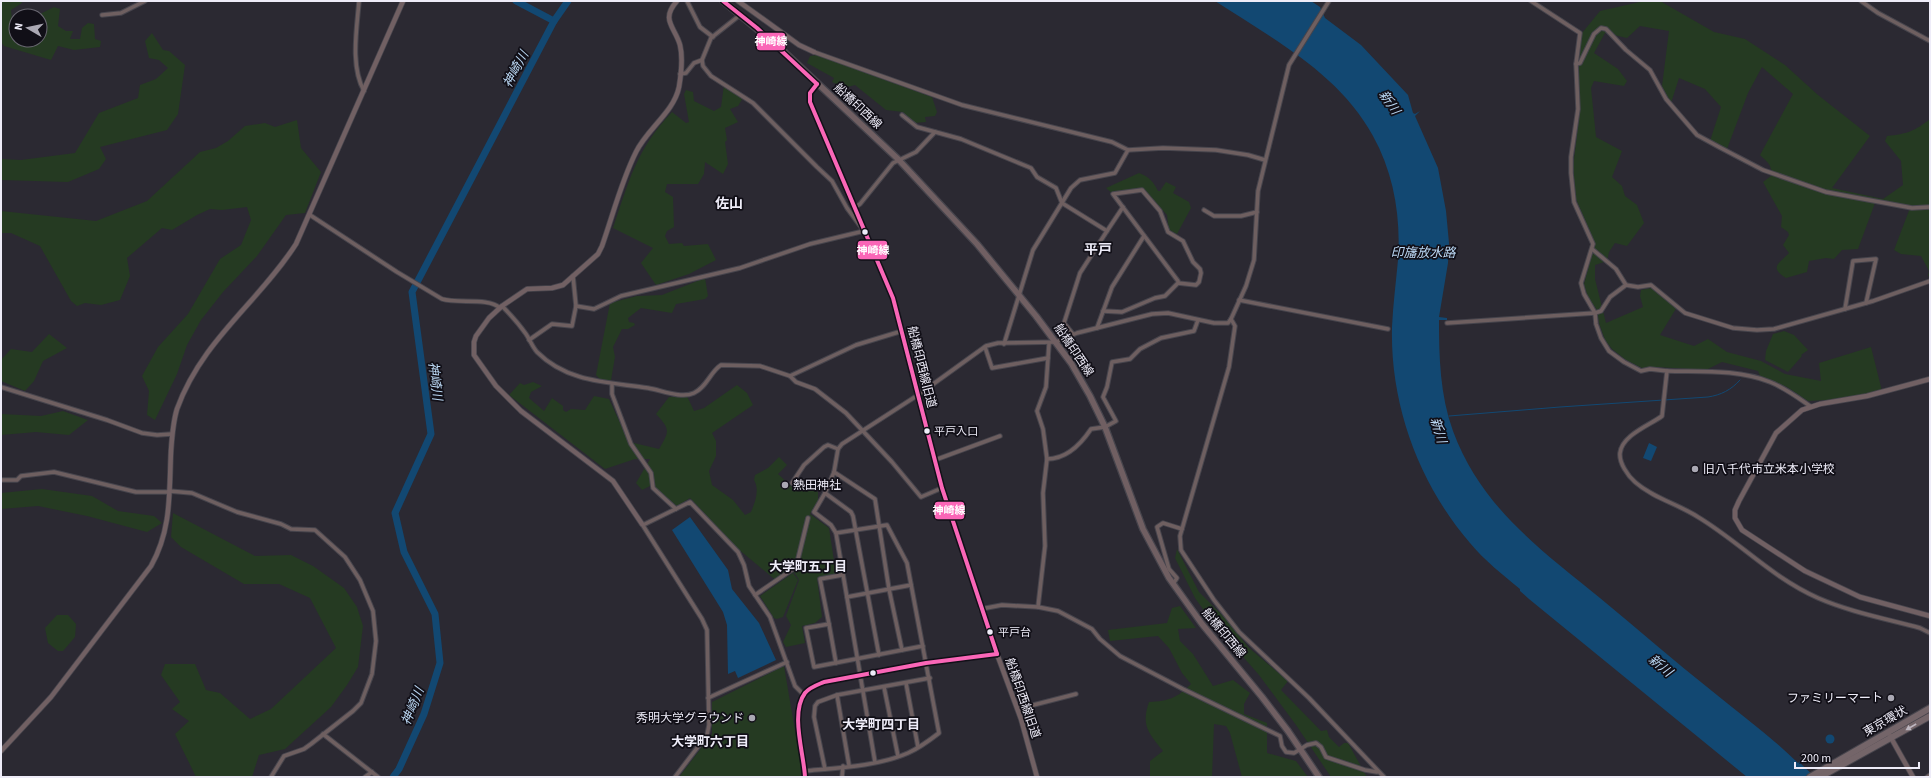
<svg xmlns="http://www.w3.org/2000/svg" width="1931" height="778" viewBox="0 0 1931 778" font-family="'Source Sans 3','Noto Sans JP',sans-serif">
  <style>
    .green { fill: #253a22 }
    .water { fill: #124872 }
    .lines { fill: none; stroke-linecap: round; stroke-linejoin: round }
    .stream { stroke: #124872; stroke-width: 1 }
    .river { stroke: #124872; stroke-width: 7 }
    .street-casing { stroke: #47454d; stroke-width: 5.5 }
    .secondary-casing { stroke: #47454d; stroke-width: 6 }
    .primary-casing { stroke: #47454d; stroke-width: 8 }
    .highway-casing { stroke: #47454d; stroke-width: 8 }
    .street { stroke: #6e5f60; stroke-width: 3.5 }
    .secondary { stroke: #716063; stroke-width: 4.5 }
    .primary { stroke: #705f62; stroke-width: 5.5 }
    .highway { stroke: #746569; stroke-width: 6 }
    .bus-1-casing { stroke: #110f17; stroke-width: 7 }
    .bus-1 { stroke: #fa66b7; stroke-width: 4 }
    .oneway { fill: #bdb6bf }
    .bus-dot { fill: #eeecf8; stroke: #110f17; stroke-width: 1.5 }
    .poi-dot { fill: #aaa8b3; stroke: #110f17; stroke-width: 1.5 }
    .labels { text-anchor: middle; stroke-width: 3.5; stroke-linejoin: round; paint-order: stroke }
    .bus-label { font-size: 11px; fill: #eeecf8; stroke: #110f17; text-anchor: start }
    .street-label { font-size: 12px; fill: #eeecf8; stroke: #110f17 }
    .poi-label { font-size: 12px; fill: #eeecf8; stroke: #110f17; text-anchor: start }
    .water-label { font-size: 13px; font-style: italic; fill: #bad7f3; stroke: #110f17 }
    .neighbourhood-label { font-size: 13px; font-weight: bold; fill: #eeecf8; stroke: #110f17 }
    .quarter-label { font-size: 14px; font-weight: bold; fill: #eeecf8; stroke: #110f17 }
    .line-badge { stroke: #110f17; stroke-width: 1.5 }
    .badge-label { font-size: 11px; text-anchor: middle; font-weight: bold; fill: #fff }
  </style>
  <rect width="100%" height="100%" fill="#2b2932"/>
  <g class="green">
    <path d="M1,1H21L22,3L11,10L13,29L16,28V40H40V16H36L54,7L60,9L58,26L66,31H73L70,39H80L82,28L88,23L94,24L95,39L101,41L100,47L74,50L58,46L51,60L4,46L1,42Z"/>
    <path d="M1644,1H1660L1714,32L1745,39L1785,65L1818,95L1870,136L1832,188L1883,199L1903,185L1901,161L1885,141L1887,136C1907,134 1915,131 1930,119V276H1928L1929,271L1921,256L1901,254L1894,250L1910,208L1875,203L1858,249L1842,250L1834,259L1826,258L1809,261L1807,272L1786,278C1768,267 1780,263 1789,253L1783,245L1789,235L1788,232L1781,227L1782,216L1763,182L1771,176C1773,165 1767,162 1760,155L1793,94L1762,67L1748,93L1727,149L1710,141L1721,107L1705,89L1679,78L1671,103L1662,86L1669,31L1640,26L1627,38L1605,33L1594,53L1618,69L1627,81L1624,86L1594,81L1591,88L1596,137L1622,151L1612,177L1622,186L1625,196L1637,205L1644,223L1627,246L1615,243L1609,252L1607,261L1595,265V279L1606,323L1643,307L1640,296L1641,290L1651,288L1677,307L1660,335L1694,346L1708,339L1727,352L1761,361L1785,374L1821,381L1819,363L1871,347L1882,391L1846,399L1808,401L1787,387L1760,376L1758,371L1722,362L1706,370L1657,367L1642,368L1626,360L1612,349L1605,340L1599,323L1597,310L1588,297L1584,284L1595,243L1576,199L1573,167L1580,111L1578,73L1582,33L1600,11Z"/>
    <path d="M152,33L163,50L169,51L185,65L178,114L167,130L100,147L106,159L99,169L68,182L1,180V159L21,160L75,153L99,113L138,98L140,85L156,79L168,68L159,60L149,58L145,41Z"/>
    <path d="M817,55L932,97L937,112L935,116L925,117L926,122L914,123L903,112L886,110L855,85L844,88L832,82L834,78L807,63L810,56Z"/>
    <path d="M724,85L743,98L738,106L730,109L738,122L725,128L727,140L725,142L728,164L723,174L705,162L704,174L698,184H667L665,192L673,197L674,227L667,231L665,236L669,244L682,243L684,246L708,244L716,260L689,274L656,285L641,263L653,248L613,228C629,181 636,150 672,112L686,123L689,122L684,94L686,90L693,92L694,101L714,111L721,107Z"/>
    <path d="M297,120L301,148L321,172L305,213L286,215L257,256L223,292L201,320L187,345L177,374L155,420L147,415L149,391L142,376L158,347L188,314L220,259L241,245L251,220L247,207L222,210L210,209L197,215L172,230L162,228L127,258L130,276L120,300L101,305L85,303L77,306L71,301L40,246L11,233H1V211L96,221L147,201L200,152L216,148L228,141L245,126L265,123L275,127Z"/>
    <path d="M1139,173C1149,177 1153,181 1158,191H1160L1166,182L1176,187L1173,193L1189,202L1191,208L1177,234L1169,230L1167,215L1144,189L1140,188L1112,193L1106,188Z"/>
    <path d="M705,278L708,296L705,299L676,304L672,313L641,308L628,318L629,322L634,323L635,325L628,329H622L613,347L615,357L611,380H601L596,375L610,303L637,296L662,295Z"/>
    <path d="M1784,331L1794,335L1808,350L1801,355L1802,356L1788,372L1765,360L1766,351L1773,334Z"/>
    <path d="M49,334L67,348L43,361L34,381L25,391L1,381V360L11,349L32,352Z"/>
    <path d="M533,382L542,386L531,392L529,398L544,411L552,398L563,406V410L566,412L571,409L585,410L594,396L609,399L627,438L634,443L659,449C670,431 670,429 656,414L669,397L687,396L694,411L704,408L737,385L747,393L753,405L712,433L716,441V456L709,471L712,485L733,500L745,515L751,512C755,502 760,490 754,480L755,475L768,468L779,457L787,465L778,474L792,487L803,484L818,492V501L810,514L829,528L836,574L817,578L822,617L815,623L802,626L805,643L786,647L783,642L791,625L786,616L799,580L794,572L778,582L737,548L690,498L677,506L658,490L650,486L642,490L636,483L650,459H635L605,469L509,395L520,383L524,385Z"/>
    <path d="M63,411L88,420L69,435L36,432L1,435V414L41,416Z"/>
    <path d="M42,489L92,496L118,511L154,516L162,523L147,532L87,516L38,506L1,509V493Z"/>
    <path d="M173,513L255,556L291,555L313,566L344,588L357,607L363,626L358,667L347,685L331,707L285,749L259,755L252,777H196L175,734L189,721L172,709L180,702L161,675L165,664H195L206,690L220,693L250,719L271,709L336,648L310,598L279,584H244L181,547L171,537Z"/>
    <path d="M1177,549L1199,592L1225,618L1248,647L1288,681L1281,690L1321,731L1327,730L1329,737L1339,747L1344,743H1348L1367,777H1331L1296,725L1259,675L1210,619L1195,598L1175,558Z"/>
    <path d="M793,573L798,580L783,617L777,619L774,618L760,596Z"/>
    <path d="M1180,606L1196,628L1178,629L1180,641L1193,654L1213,686L1233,680L1250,693L1244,704V714L1267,723V753L1296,761L1308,777H1242L1230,733L1226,726L1214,724L1212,777H1150V761L1163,751C1148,733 1141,725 1149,702C1169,701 1177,698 1191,684L1182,673L1169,648L1158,636L1110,641L1108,630L1167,623L1172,608Z"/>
    <path d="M57,615H68L76,624L75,637L63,651H58L48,643L45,628Z"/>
    <path d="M784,666L802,772L801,777H679L712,734V702Z"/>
  </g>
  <g class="water">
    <path d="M1215,1H1311L1320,7L1325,18L1361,45L1408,95L1413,113L1415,114L1420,111L1415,116L1438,168L1446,211L1449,243L1448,263L1439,317L1447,318V320H1439C1439,357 1440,395 1453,431C1481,507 1540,549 1600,598C1638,629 1674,661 1712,691C1741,715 1772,737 1798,763L1804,758L1800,763L1815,777H1747L1529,599L1520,591V589C1503,575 1484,560 1470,543C1419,484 1390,405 1392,327C1393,304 1396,282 1398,260C1401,217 1394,174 1373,136C1339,73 1273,39 1215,1Z"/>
    <path d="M1649,443L1657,447L1651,461L1643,458Z"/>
    <path d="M690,517L728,570L732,589L759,623L776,660L738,678L735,671L728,674L727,625L723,612L672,530Z"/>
    <circle cx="1830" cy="739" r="4.5"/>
  </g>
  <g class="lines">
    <path class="stream" d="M1449,416L1560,407L1708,397C1721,395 1731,390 1740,380"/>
    <g class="river">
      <path d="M516,1L554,21"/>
      <path d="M393,777L399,769L424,714L440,663L435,614L404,552L395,513L431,434L412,292L554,21L568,1"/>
    </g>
    <defs>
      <g id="street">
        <path d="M359,1C357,28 350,66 364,91"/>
        <path d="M687,1L700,27L713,37"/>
        <path d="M1531,1L1580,33L1576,64L1578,109L1571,157V173L1574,202L1593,244L1581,283L1584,294L1595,313L1596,324L1601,338L1609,351L1624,362L1641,371L1650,369L1667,371L1662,416C1650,425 1622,435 1620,453C1619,463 1628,476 1635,482C1653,498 1678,504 1698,517C1741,543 1771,577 1818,598C1850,612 1887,619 1920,628L1930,633"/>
        <path d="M1861,1L1878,13L1930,41"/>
        <path d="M102,15L121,13L145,1"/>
        <path d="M814,52L962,105L1112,142L1128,150L1163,148L1216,150L1248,155L1265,160"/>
        <path d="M1576,64L1580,63L1594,34L1601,28L1606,29L1626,50L1650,70L1666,99L1697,135L1719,147L1763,170L1826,192L1912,208L1930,207"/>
        <path d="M680,74L686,73L694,63L702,60"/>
        <path d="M902,115L917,127L961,139L1031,168L1037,177L1056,188L1062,203L1107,231L1080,273L1064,323L1073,334"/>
        <path d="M854,208L860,204L893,163L916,152L935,132"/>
        <path d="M1204,210L1214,216H1241L1257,212"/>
        <path d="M310,215L397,272L442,299C458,304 488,297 500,308"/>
        <path d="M1107,231L1123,207"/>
        <path d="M1592,249L1616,269L1626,285L1638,287L1651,285L1685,313L1733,328L1757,330L1774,329L1873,301L1930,281"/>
        <path d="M573,276L576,306L594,309L621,296L740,268L810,244L864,231L847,208L832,181L817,167L753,103L711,76L703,66L702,60L711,38L740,15"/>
        <path d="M1239,300L1388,329"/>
        <path d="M502,306C511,315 519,324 526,334C530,340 532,346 537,352C568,383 609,382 648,388C661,390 681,399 694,393C707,387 710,372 721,365L760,366L790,376L856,345L902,331"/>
        <path d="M1845,309L1853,261L1876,259L1866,303"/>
        <path d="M1103,311L1122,312L1155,298L1165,296L1178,283V281L1113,194L1142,190L1160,211L1168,232L1183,241L1193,262L1200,269L1201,273L1199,282L1196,285L1178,283"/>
        <path d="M1231,319L1235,326L1229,367L1180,536L1181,550L1214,600L1239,632L1309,698L1384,777"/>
        <path d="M1447,323L1595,313L1601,311L1610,297L1626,285"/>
        <path d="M1097,328L1112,287L1144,236"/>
        <path d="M529,340L552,324L572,326L576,306"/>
        <path d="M1004,344L1033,250L1071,188L1080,180L1115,173L1128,150"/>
        <path d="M985,347L992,368L1048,358"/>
        <path d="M1667,371C1700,372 1738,369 1770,382C1785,388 1797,397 1810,406"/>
        <path d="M790,376L796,382L815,389L846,413L892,462L921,497L942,488"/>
        <path d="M612,385V394L631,444L651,473L653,488L676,509"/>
        <path d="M1,387L107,420L142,433L157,435L172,434"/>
        <path d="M1047,459C1066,459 1081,444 1091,429L1105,427L1116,421L1103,397L1107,387L1112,362L1130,359L1140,349L1161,338L1194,331L1198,320"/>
        <path d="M935,460L1000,436"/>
        <path d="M834,472L875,499L889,589L902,650"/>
        <path d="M1,480H17L21,476L54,472L136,492H169"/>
        <path d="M792,483L804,465L824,447L828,445L838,449"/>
        <path d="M169,491L192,493L237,512L281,524L291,529L315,530L345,557L360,580L373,611L376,641L372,674L361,703L353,711L311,744L304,749L284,756L271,777"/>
        <path d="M825,493L851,512L853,516L879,655"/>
        <path d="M642,524L702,619L707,630L709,725L707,735L675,777"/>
        <path d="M643,525L690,502L738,552L744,565L749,586L770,617L795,686L804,695"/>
        <path d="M842,575L820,579L829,624L806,628L814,667L923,646"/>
        <path d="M1173,584L1177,578L1169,569L1157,527L1163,523L1182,529"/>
        <path d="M755,595L796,567L808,518"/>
        <path d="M847,597L911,585"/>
        <path d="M1038,607L1045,546L1043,493L1047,459L1043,429L1037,411L1046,387L1049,344"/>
        <path d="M981,609L1002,605L1038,607L1058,611L1092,629L1100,639L1120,656L1183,689L1280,736L1282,746L1286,752L1294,753L1307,745L1316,743L1321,747L1326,757L1365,770L1377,772"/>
        <path d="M829,624L836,663"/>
        <path d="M906,683L918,747"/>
        <path d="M884,687L898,756"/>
        <path d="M837,695L849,765"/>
        <path d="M708,698L787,662"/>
        <path d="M1018,709L1076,694"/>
        <path d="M323,734L378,777"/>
        <path d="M875,762L836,533L831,525L814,512L825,493L834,472L838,449L842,444L918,395L986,346L998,343L1056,342L1077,333L1152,314L1168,313L1214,323H1228L1231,319L1246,286L1254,260L1258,191L1289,65L1329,1"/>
        <path d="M825,769L814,717L815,706L818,702L837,695L930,678"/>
        <path d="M805,771C837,768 879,766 908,753C919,748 930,740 939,733L907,563L887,525L836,533"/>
        <path d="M365,777L372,772"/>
        <path d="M842,777L843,766"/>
        <path d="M1927,777L1930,775"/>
      </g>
      <g id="secondary">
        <path d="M738,1L799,45L814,52"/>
        <path d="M817,84L810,93V102L893,298L942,488L997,654L1021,719L1037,777"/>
        <path d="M1930,379L1867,396L1820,404L1802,410L1776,433L1739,501L1735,510V518L1742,530L1805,571L1860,597L1930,616"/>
        <path d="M642,524L613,481L521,411L496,386L474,355V342L476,336L489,318L502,306L527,289L552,288L563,285L598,254L602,246C613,215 621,182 636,152C647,129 674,112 679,87C681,75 683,57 680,45C675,27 660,20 677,1"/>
        <path d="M1890,736L1913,777"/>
        <path d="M1,751L51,697L151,566C172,529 169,492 171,451C172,436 173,422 177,409C202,340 258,303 296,244L403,1"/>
        <path d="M805,777C805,754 791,715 804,695C808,688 817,685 824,682L926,663L997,654"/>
      </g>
      <path id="primary" d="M723,1L781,49L898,159L977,244L1036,316L1071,363L1090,396L1105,427L1143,529L1169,578L1202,624L1262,697L1288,731L1319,777"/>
      <g id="highway">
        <path d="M1810,777L1930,708"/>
        <path d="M1820,777L1930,716"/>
      </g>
    </defs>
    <use href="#street" class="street-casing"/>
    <use href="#secondary" class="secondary-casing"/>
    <use href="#primary" class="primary-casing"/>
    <use href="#highway" class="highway-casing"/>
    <use href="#street" class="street"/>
    <use href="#secondary" class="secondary"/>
    <use href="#primary" class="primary"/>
    <use href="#highway" class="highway"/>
    <defs>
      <g id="bus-1">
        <path d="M723,1L757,28L817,84"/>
        <path d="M817,84L810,93V102L893,298L942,488L997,654"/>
        <path d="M805,777C804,754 790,713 805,693C810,687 817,685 824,682L926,663L997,654"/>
      </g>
    </defs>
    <use href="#bus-1" class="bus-1-casing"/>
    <use href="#bus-1" class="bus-1"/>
  </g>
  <defs><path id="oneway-solid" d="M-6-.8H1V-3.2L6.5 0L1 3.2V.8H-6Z"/></defs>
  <use class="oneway" href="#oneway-solid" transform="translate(1911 727) rotate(150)"/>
  <g class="bus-dot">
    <circle cx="865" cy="232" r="3.5"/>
    <circle cx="927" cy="431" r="3.5"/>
    <circle cx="990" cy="632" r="3.5"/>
    <circle cx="873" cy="673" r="3.5"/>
  </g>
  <g class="poi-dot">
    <circle cx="1695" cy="469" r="4"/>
    <circle cx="785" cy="485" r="4"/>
    <circle cx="1891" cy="698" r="4"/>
    <circle cx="752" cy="718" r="4"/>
  </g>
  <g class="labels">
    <g class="bus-label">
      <text x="934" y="435">平戸入口</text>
      <text x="998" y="636">平戸台</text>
    </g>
    <g class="street-label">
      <text transform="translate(858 106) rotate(43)" y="4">船橋印西線</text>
      <text transform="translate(1074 350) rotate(56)" y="4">船橋印西線</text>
      <text transform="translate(922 367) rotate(76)" y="4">船橋印西線旧道</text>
      <text transform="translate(1224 633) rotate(50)" y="4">船橋印西線</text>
      <text transform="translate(1023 698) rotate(71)" y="4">船橋印西線旧道</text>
      <text transform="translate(1885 721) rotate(-30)" y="4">東京環状</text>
    </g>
    <g class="poi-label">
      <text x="1703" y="473">旧八千代市立米本小学校</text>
      <text x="793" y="489">熱田神社</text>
      <text x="1883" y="702" text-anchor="end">ファミリーマート</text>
      <text x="744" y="722" text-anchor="end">秀明大学グラウンド</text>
    </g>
    <g class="water-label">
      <text transform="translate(515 69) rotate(-62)" y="5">神崎川</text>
      <text transform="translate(1390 102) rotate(55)" y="5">新川</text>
      <text x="1423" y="257">印旛放水路</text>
      <text transform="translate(436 381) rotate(83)" y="5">神崎川</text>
      <text transform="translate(1439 430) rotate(73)" y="5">新川</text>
      <text transform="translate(1661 665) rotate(39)" y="5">新川</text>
      <text transform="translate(412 706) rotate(-68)" y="5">神崎川</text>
    </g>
    <g class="neighbourhood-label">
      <text x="808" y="571">大学町五丁目</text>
      <text x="881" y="729">大学町四丁目</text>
      <text x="710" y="746">大学町六丁目</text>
    </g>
    <g class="quarter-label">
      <text x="729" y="208">佐山</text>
      <text x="1098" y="254">平戸</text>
    </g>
  </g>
  <g class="line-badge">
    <rect x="756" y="32" width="30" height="19" rx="4" fill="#fa66b7"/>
    <rect x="857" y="240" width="31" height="20" rx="4" fill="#fa66b7"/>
    <rect x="934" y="501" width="31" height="19" rx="4" fill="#fa66b7"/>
  </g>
  <g class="badge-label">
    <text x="771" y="45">神崎線</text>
    <text x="873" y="254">神崎線</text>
    <text x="949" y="514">神崎線</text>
  </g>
  <rect width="1931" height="778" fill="none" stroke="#eeecf8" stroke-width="4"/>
  <g transform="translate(28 28) rotate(279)"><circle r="19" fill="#110f17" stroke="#696771"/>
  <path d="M0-3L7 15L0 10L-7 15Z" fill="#aaa8b3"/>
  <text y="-6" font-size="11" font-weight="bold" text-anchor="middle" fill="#eeecf8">N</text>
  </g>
  <path d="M1795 762v6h124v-6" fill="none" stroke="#eeecf8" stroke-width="2"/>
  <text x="1801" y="762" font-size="12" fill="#eeecf8" stroke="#110f17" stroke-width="3" paint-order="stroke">200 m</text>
</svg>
